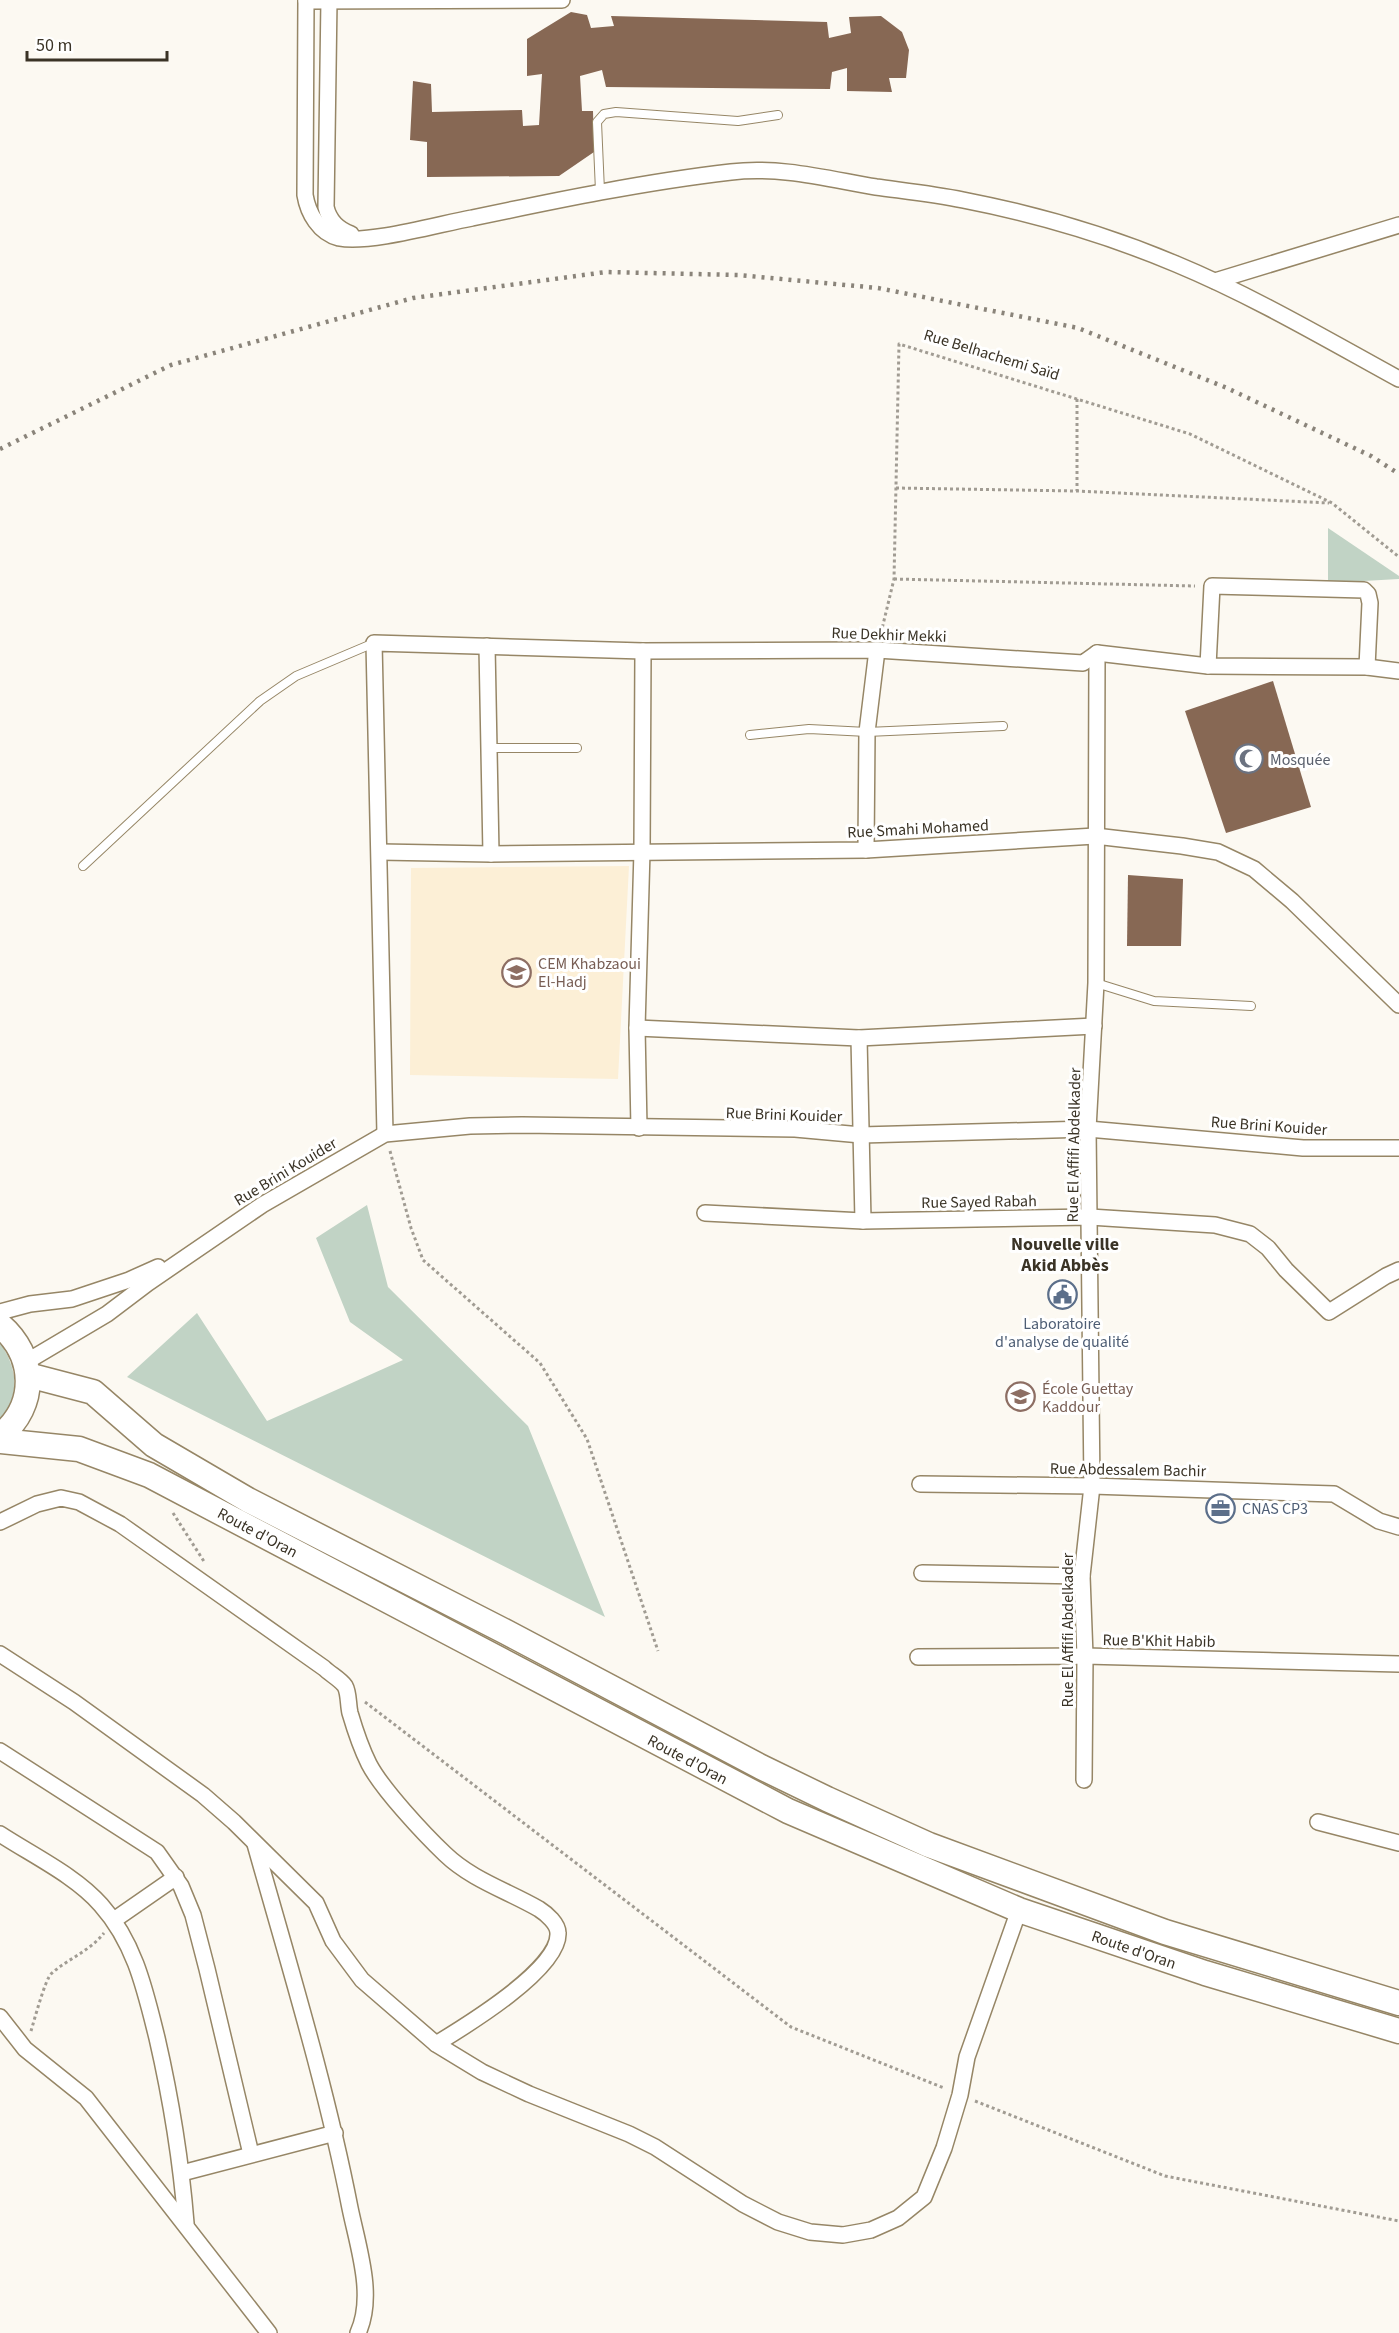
<svg xmlns="http://www.w3.org/2000/svg" width="1399" height="2333" viewBox="0 0 1399 2333" font-family="'Source Sans 3',sans-serif">
  <style>
    .built { fill: #fcefd6 }
    .green { fill: #c1d3c5 }
    .building { fill: #876854 }
    .lines { fill: none; stroke-linecap: round; stroke-linejoin: round }
    .service-casing { stroke: #968666; stroke-width: 10 }
    .minor-casing { stroke: #968666; stroke-width: 18 }
    .primary-casing { stroke: #968666; stroke-width: 27 }
    .path { stroke: #a19c93; stroke-width: 3; stroke-dasharray: 3 3; stroke-linecap: butt }
    .service { stroke: #fff; stroke-width: 8 }
    .minor { stroke: #fff; stroke-width: 15 }
    .primary { stroke: #fff; stroke-width: 24 }
    .rail { stroke: #8a847a; stroke-width: 4.5; stroke-dasharray: 3 6; stroke-linecap: butt }
    .labels { text-anchor: middle; stroke-width: 6; stroke-linejoin: round; paint-order: stroke }
    .street-label { font-size: 16px; fill: #3a3326; stroke: #fff }
    .worship-label { font-size: 16px; fill: #5b616d; stroke: #fff; text-anchor: start }
    .education-label { font-size: 16px; fill: #785e54; stroke: #fff; text-anchor: start }
    .service-label { font-size: 16px; fill: #4e5e75; stroke: #fff }
    .neighbourhood-label { font-size: 18px; font-weight: bold; fill: #3a3326; stroke: #fff }
  </style>
  <rect width="100%" height="100%" fill="#fcf9f2"/>
  <path class="built" d="M629,866L618,1079L410,1075L411,868Z"/>
  <g class="green">
    <path d="M1328,528L1399,576V579L1328,583Z"/>
    <path d="M367,1205L388,1287L528,1426L605,1617L127,1377L197,1313L267,1421L403,1360L350,1322L316,1238Z"/>
    <path d="M0,1343C17,1367 21,1395 0,1419Z"/>
  </g>
  <g class="building">
    <path d="M571,12L587,15L591,28L614,26L611,16L827,22L829,38L851,33L849,17L881,16L902,32L909,50L906,78H889L892,92L847,91V68L832,72L830,89L606,87L602,70L580,76L582,111H593L594,152L559,176L427,177V142L410,140L413,81L431,84L432,112L522,110L523,126L539,125L542,74L527,76V39Z"/>
    <path d="M1273,681L1311,807L1226,833L1185,711Z"/>
    <path d="M1128,875L1183,879L1181,946H1127Z"/>
  </g>
  <g class="lines">
    <defs>
      <g id="service">
        <path d="M600,191L597,122L604,114L616,112L738,121L778,115"/>
        <path d="M750,735L809,729L867,732L1003,726"/>
        <path d="M490,748H577"/>
        <path d="M83,866L260,701L296,676L374,643"/>
        <path d="M1096,983L1154,1001L1251,1006"/>
      </g>
      <g id="minor">
        <path d="M306,0L305,195C308,213 319,233 339,238C370,244 439,224 472,218C558,200 644,182 731,172C780,166 828,179 876,187C905,191 934,194 963,200C1035,214 1107,235 1176,264C1253,296 1326,339 1399,379"/>
        <path d="M329,0L326,207C329,220 337,229 351,234"/>
        <path d="M306,1L562,0"/>
        <path d="M1215,281L1399,225"/>
        <path d="M487,646L491,854"/>
        <path d="M1208,666L1212,586L1364,590L1368,594L1370,603L1367,667"/>
        <path d="M866,850L867,732L877,650"/>
        <path d="M380,852L491,854L866,850L1095,836L1182,846L1218,852L1254,869L1292,901L1399,1005"/>
        <path d="M637,1028L859,1038L1094,1026"/>
        <path d="M859,1038L863,1221"/>
        <path d="M639,1128L637,1028L642,851L643,651"/>
        <path d="M385,1134L374,643L643,651L877,650L1083,663L1097,653L1208,666L1367,667L1399,671"/>
        <path d="M705,1213L863,1221L1090,1217L1215,1225L1250,1234L1268,1248L1286,1270L1329,1312L1386,1276L1399,1270"/>
        <path d="M0,1312L30,1304L72,1299L129,1280L158,1267"/>
        <path d="M26,1362L107,1314L148,1283L262,1205L385,1134L470,1126L522,1125L795,1129L861,1135L1088,1129L1303,1148H1399"/>
        <path d="M920,1484L1092,1486L1334,1494L1379,1521L1399,1527"/>
        <path d="M0,1522L37,1504L61,1498L79,1502L120,1524L324,1668C330,1674 340,1679 345,1686C349,1693 348,1705 350,1713C355,1730 361,1748 369,1764C382,1789 424,1834 445,1854C472,1880 508,1891 539,1909C547,1914 558,1924 558,1933C560,1969 464,2027 436,2044"/>
        <path d="M922,1573L1082,1576"/>
        <path d="M0,1654L74,1702L203,1795L234,1822L316,1903L333,1941L362,1980L436,2044L482,2072L529,2094L629,2134L655,2147L743,2204L778,2222L810,2232L843,2235L871,2230L898,2218L924,2197L944,2148L960,2095L967,2057L1019,1910"/>
        <path d="M918,1657L1085,1656L1399,1664"/>
        <path d="M0,1751L157,1852L181,1886L193,1915L207,1969L251,2154"/>
        <path d="M1084,1780L1085,1656L1082,1576L1092,1486L1088,1129L1096,983L1097,653"/>
        <path d="M1318,1822L1399,1843"/>
        <path d="M0,1834C32,1855 76,1876 101,1905C135,1943 145,1990 157,2038C171,2099 181,2161 186,2223"/>
        <path d="M255,1844C289,1965 326,2085 350,2208C358,2247 375,2296 358,2333"/>
        <path d="M114,1920L176,1877"/>
        <path d="M0,2017L25,2049L86,2098L269,2333"/>
        <path d="M182,2173L335,2133"/>
      </g>
      <g id="primary">
        <path d="M0,1325C36,1356 38,1405 0,1436"/>
        <path d="M28,1375L93,1392L154,1445L248,1500L506,1632L761,1767L827,1799L929,1845L1165,1932L1399,2003"/>
        <path d="M0,1441L79,1449L149,1475L788,1811L1019,1910L1205,1973L1399,2031"/>
      </g>
    </defs>
    <use href="#service" class="service-casing"/>
    <use href="#minor" class="minor-casing"/>
    <use href="#primary" class="primary-casing"/>
    <g class="path">
      <path d="M1077,399V491"/>
      <path d="M896,488L1077,491L1329,503"/>
      <path d="M894,579L1195,586"/>
      <path d="M881,633L894,579L899,344L1190,434L1332,503L1399,557"/>
      <path d="M390,1151L411,1228L423,1260L540,1363L587,1439L658,1651"/>
      <path d="M173,1513L205,1563"/>
      <path d="M365,1702L791,2027L944,2088"/>
      <path d="M31,2031C34,2021 45,1980 51,1974C67,1959 89,1952 104,1933"/>
      <path d="M975,2101L1165,2176L1399,2221"/>
    </g>
    <use href="#service" class="service"/>
    <use href="#minor" class="minor"/>
    <use href="#primary" class="primary"/>
    <path class="rail" d="M0,449L171,365L413,298L606,272L738,275L878,288L1078,328L1227,388L1371,456L1399,474"/>
  </g>
  <defs>
    <symbol id="mosque-ring" viewBox="-11 -11 22 22"><circle r="9.5" fill="#fff" stroke="#6b7280" stroke-width="1.5"/><path d="M3.5-4.9A6 6 0 1 0 3.5 4.9A5 5 0 1 1 3.5-4.9Z" fill="#6b7280"/></symbol>
    <symbol id="school-ring" viewBox="-11 -11 22 22"><circle r="9.5" fill="#fff" stroke="#8d6e63" stroke-width="1.5"/><path d="M0-5L7-2L0 1L-7-2ZM-4 1L0 2.5L4 1V4Q0 6-4 4Z" fill="#8d6e63"/></symbol>
    <symbol id="civic-ring" viewBox="-11 -11 22 22"><circle r="9.5" fill="#fff" stroke="#5c6f8a" stroke-width="1.5"/><path d="M-.6-6.5H3V-4.5H.6V-3L4-1V1h2V6H-6V1h2V-1L-.6-3ZM-1.2 2.5V6h2.4V2.5Z" fill="#5c6f8a"/></symbol>
    <symbol id="office-ring" viewBox="-11 -11 22 22"><circle r="9.5" fill="#fff" stroke="#5c6f8a" stroke-width="1.5"/><path d="M-6-3h4V-5.5h4V-3h4V5H-6ZM-1-4.5V-3h2v-1.5ZM-6 0V1H6V0Z" fill="#5c6f8a"/></symbol>
  </defs>
  <g fill-rule="evenodd">
    <use href="#mosque-ring" x="1232" y="742" width="33" height="33"/>
    <use href="#school-ring" x="500" y="956" width="33" height="33"/>
    <use href="#civic-ring" x="1046" y="1278" width="33" height="33"/>
    <use href="#school-ring" x="1004" y="1380" width="33" height="33"/>
    <use href="#office-ring" x="1204" y="1492" width="33" height="33"/>
  </g>
  <g class="labels">
    <g class="street-label">
      <text transform="translate(992 354) rotate(17)" y="6">Rue Belhachemi Saïd</text>
      <text transform="translate(889 634) rotate(2)" y="6">Rue Dekhir Mekki</text>
      <text transform="translate(918 828) rotate(-3)" y="6">Rue Smahi Mohamed</text>
      <text transform="translate(784 1114) rotate(2)" y="6">Rue Brini Kouider</text>
      <text transform="translate(1269 1125) rotate(4)" y="6">Rue Brini Kouider</text>
      <text transform="translate(1073 1145) rotate(-89)" y="6">Rue El Affifi Abdelkader</text>
      <text transform="translate(285 1171) rotate(-31)" y="6">Rue Brini Kouider</text>
      <text transform="translate(979 1201) rotate(-1)" y="6">Rue Sayed Rabah</text>
      <text transform="translate(1128 1469) rotate(1)" y="6">Rue Abdessalem Bachir</text>
      <text transform="translate(258 1532) rotate(28)" y="6">Route d'Oran</text>
      <text transform="translate(1067 1630) rotate(-90)" y="6">Rue El Affifi Abdelkader</text>
      <text transform="translate(1159 1640) rotate(1)" y="6">Rue B'Khit Habib</text>
      <text transform="translate(688 1759) rotate(28)" y="6">Route d'Oran</text>
      <text transform="translate(1134 1949) rotate(19)" y="6">Route d'Oran</text>
    </g>
    <g class="worship-label">
      <text x="1270" y="765">Mosquée</text>
    </g>
    <g class="education-label">
      <text x="538" y="969">CEM Khabzaoui<tspan x="538" dy="18">El-Hadj</tspan></text>
      <text x="1042" y="1394">École Guettay<tspan x="1042" dy="18">Kaddour</tspan></text>
    </g>
    <g class="service-label">
      <text x="1062" y="1329">Laboratoire<tspan x="1062" dy="18">d'analyse de qualité</tspan></text>
      <text x="1242" y="1514" text-anchor="start">CNAS CP3</text>
    </g>
    <g class="neighbourhood-label">
      <text x="1065" y="1250">Nouvelle ville<tspan x="1065" dy="21">Akid Abbès</tspan></text>
    </g>
  </g>
  <path d="M27 51v9h140v-9" fill="none" stroke="#3a3326" stroke-width="3"/>
  <text x="36" y="51" font-size="18" fill="#3a3326" stroke="#ffffff" stroke-width="4.5" paint-order="stroke">50 m</text>
</svg>
